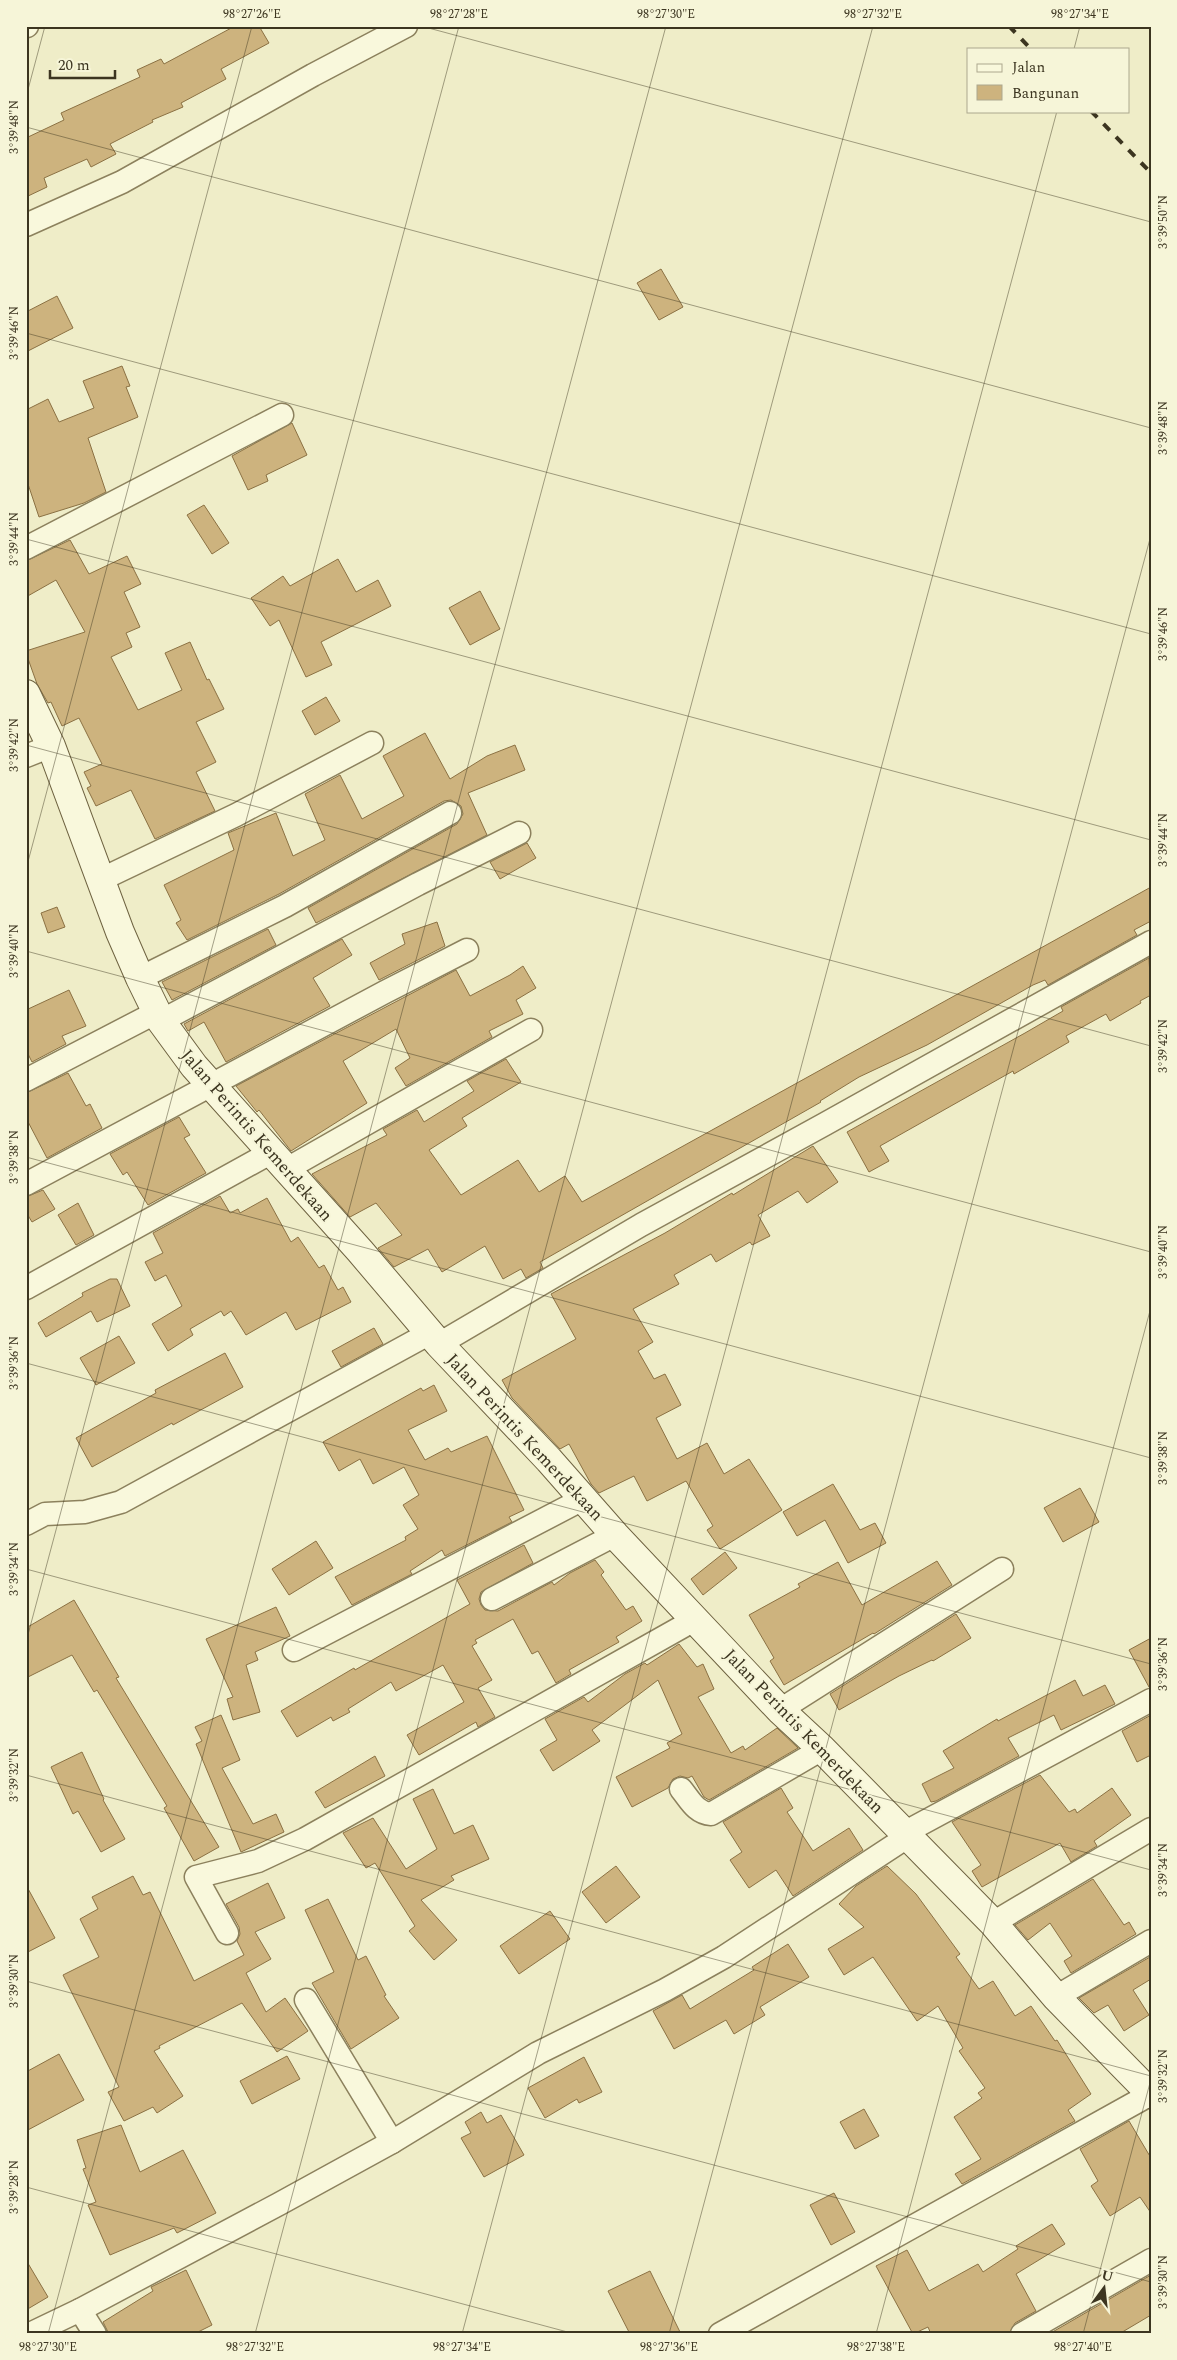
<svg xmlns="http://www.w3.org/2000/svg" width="1177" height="2360" viewBox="0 0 1177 2360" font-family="Spectral,serif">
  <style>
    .building { fill: #cdb37e; stroke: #8b7143 }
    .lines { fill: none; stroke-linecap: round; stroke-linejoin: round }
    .street-casing { stroke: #8c815d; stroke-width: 25 }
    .secondary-casing { stroke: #6e6240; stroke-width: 30 }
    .street { stroke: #f9f8dc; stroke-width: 22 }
    .secondary { stroke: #f9f8dc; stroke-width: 28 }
    .rail { stroke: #3c3520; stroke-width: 4; stroke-dasharray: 9 9; stroke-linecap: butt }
    .ticks { fill: none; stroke: #3c3520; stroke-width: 1; stroke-opacity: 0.45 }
    .labels { text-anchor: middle; stroke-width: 4; stroke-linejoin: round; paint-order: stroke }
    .street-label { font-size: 18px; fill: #3c3520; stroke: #f6f5d8 }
    .neatline { fill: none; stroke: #3c3520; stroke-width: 2 }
    .ticks-label { font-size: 12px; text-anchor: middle; fill: #3c3520 }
  </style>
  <rect width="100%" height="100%" fill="#efedc8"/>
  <g class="building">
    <path d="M235,26H259L269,43L221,69L226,79L181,103L183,107L152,120L153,122L110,144L116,154L91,167L87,159L44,178L47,187L26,197V138L64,120L61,113L140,77L137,70L161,59L164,64Z"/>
    <path d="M661,269L683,307L659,320L637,283Z"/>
    <path d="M57,296L73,328L26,352V312Z"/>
    <path d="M122,366L130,386L126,387L138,417L88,438L106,492L84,503L39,517L26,478V410L48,399L59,422L94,408L83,381Z"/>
    <path d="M292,423L307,455L266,475L268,481L248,490L232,456Z"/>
    <path d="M204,505L229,543L212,554L187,515Z"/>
    <path d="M70,540L89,574L127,556L141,584L124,592L140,627L126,633L132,647L111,657L138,710L182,690L165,653L190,642L207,680L209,679L224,709L196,722L216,762L196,772L215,811L155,839L131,790L96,806L87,788L91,786L84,772L102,764L79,718L62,726L51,702L48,703L37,684L26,653V651L85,632L56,580L26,597V561Z"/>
    <path d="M338,559L356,592L378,580L391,606L321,642L332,665L306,677L279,620L270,626L251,598L283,576L290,586Z"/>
    <path d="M480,591L500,629L470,645L449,608Z"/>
    <path d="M326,697L340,721L315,735L302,711Z"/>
    <path d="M425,733L450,779L487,756L515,745L525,770L468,793L487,835L316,923L308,908L457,824L463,814L461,806L451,800L444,801L279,894L187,940L176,923L181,920L164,885L234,850L228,833L276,813L293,856L325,840L305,794L340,775L362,819L404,796L383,756Z"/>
    <path d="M527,843L536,858L500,879L490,862Z"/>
    <path d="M1151,887V921L1134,930L1137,935L1048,985L1045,980L1033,985L927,1045L859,1077L820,1101L821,1102L540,1262L543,1268L526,1278L521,1269L503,1279L485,1246L442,1272L428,1249L394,1267L378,1248L402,1235L376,1203L350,1217L312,1174L387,1135L383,1129L417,1110L424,1122L474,1091L467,1081L506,1059L521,1082L462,1118L467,1126L429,1150L461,1195L518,1160L539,1192L565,1176L582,1202Z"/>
    <path d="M57,907L65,927L48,933L41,913Z"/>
    <path d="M437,922L445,946L379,980L370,963L405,944L402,934Z"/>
    <path d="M268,929L276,945L172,1000L162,982Z"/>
    <path d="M342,939L352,955L313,978L330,1006L226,1062L204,1022L188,1031L184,1024Z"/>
    <path d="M1149,958L1151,995L1140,1001L1141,1003L1110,1021L1106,1014L1066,1036L1069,1042L1014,1074L1013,1071L880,1146L889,1161L869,1172L847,1132L1025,1033L1063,1011L1061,1007Z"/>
    <path d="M523,966L536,988L516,1000L523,1014L489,1031L492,1037L406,1086L395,1068L410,1058L396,1029L343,1061L367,1103L291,1151L259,1110L257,1112L236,1086L456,970L470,996L510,975Z"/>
    <path d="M69,990L86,1026L62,1036L66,1044L32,1062L26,1050V1010Z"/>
    <path d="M68,1073L86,1106L90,1104L102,1128L47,1158L26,1118V1093Z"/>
    <path d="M179,1117L190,1135L184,1138L206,1173L148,1205L127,1172L123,1175L110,1154Z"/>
    <path d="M813,1146L838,1182L807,1203L798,1191L758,1215L770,1236L752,1245L750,1242L716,1262L711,1254L674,1275L679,1284L633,1309L653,1342L638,1351L654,1379L665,1374L681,1405L656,1418L677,1459L707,1443L724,1474L749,1459L782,1510L720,1549L707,1530L713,1526L686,1481L647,1501L634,1476L599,1493L591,1484L569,1444L560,1449L512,1398L502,1380L576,1339L551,1294L665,1233L732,1193L733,1195Z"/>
    <path d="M43,1190L55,1209L32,1222L26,1212V1197Z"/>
    <path d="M220,1196L230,1213L238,1209L240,1213L267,1198L291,1242L298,1237L319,1268L324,1265L338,1290L343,1287L351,1302L296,1330L286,1312L246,1335L231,1311L224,1316L221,1311L190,1329L193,1335L168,1351L152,1324L182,1306L166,1275L155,1281L145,1262L163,1253L153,1233Z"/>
    <path d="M78,1203L94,1235L76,1245L58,1215Z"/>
    <path d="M110,1279H117L130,1306L97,1322L91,1311L46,1337L38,1323L83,1296L82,1293Z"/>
    <path d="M374,1328L383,1344L341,1367L332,1351Z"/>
    <path d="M119,1336L135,1363L96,1385L80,1358Z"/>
    <path d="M225,1353L243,1387L173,1425L172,1423L92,1467L76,1438L156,1393L155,1390Z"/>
    <path d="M434,1385L447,1411L408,1430L425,1460L448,1448L451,1452L487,1436L524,1510L509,1517L512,1522L445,1556L442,1550L410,1571L412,1574L352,1605L335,1577L406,1540L405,1537L418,1529L403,1505L419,1495L404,1467L373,1484L360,1459L339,1471L323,1442L421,1388L423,1391Z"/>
    <path d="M833,1484L860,1530L875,1523L886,1543L848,1563L825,1520L797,1536L783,1512Z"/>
    <path d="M1080,1488L1099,1522L1063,1542L1044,1508Z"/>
    <path d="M316,1541L333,1568L289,1595L272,1569Z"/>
    <path d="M524,1545L533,1563L481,1592L479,1599L481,1605L485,1610L498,1611L552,1582L554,1585L570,1573L595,1560L604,1572L601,1575L626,1610L633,1606L642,1621L616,1637L619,1642L569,1670L571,1674L556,1683L538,1651L532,1654L513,1619L475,1640L477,1643L472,1646L492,1680L478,1688L495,1717L478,1727L476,1722L419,1755L407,1735L464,1702L443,1665L396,1691L391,1682L348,1709L350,1712L333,1721L331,1717L297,1737L281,1711L354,1668L355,1670L470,1604L457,1580Z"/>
    <path d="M725,1552L737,1568L703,1595L691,1579Z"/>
    <path d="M937,1561L952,1585L874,1634L873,1633L784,1685L770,1661L774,1658L749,1615L800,1587L798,1584L838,1562L862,1605Z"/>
    <path d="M74,1600L119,1677L116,1678L219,1847L194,1861L164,1808L167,1806L97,1690L94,1692L72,1655L26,1678V1628Z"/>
    <path d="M276,1607L290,1636L255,1652L258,1660L246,1665L260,1712L233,1720L227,1699L233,1697L206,1639Z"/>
    <path d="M956,1614L971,1638L933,1661L932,1660L899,1676L839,1710L830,1694Z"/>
    <path d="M1151,1638V1687H1149L1129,1650Z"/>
    <path d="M679,1644L697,1667L703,1664L714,1689L698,1697L731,1753L743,1746L745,1750L777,1728L798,1748L709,1800L704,1797L692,1776L688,1778L680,1776L673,1779L668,1788L632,1807L616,1777L670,1748L667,1743L682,1734L658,1680L592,1730L600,1741L553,1771L540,1750L557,1740L545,1719L584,1697L588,1702L625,1674L645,1663L647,1665Z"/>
    <path d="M1075,1680L1083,1696L1105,1685L1115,1704L1061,1730L1054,1715L1008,1738L1019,1756L936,1801L931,1802L922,1784L954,1768L943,1751L997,1719L998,1721Z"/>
    <path d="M221,1715L240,1760L222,1768L253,1824L276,1814L284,1832L241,1852L196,1744L202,1741L195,1727Z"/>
    <path d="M1151,1715V1755L1137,1762L1122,1731Z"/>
    <path d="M82,1752L104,1799L103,1800L125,1839L101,1852L78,1811L73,1814L51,1767Z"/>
    <path d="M375,1756L385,1776L325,1808L315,1792Z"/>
    <path d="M1040,1775L1069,1812L1075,1809L1077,1813L1112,1788L1131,1815L1094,1841L1097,1846L1071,1862L1060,1843L982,1887L972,1871L981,1865L952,1822Z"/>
    <path d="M781,1788L793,1808L787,1812L813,1851L849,1828L863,1850L793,1896L776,1870L749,1888L730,1860L742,1852L723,1822Z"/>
    <path d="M433,1789L454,1834L473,1825L489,1859L451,1876L454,1880L421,1900L457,1940L434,1960L409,1931L415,1926L375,1863L366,1868L343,1833L373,1818L406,1869L437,1849L413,1799Z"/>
    <path d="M616,1866L640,1897L606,1923L582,1892Z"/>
    <path d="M887,1866L916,1894L960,1954L956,1957L979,1989L993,1981L1015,2016L1031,2006L1055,2041L1057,2040L1091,2094L1068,2110L1075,2121L962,2184L955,2174L981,2159L954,2117L982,2098L978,2093L985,2088L959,2051L963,2048L938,2006L917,2021L873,1957L844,1975L828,1949L864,1927L839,1904L856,1886Z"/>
    <path d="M133,1876L143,1895L150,1892L194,1981L244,1955L237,1941L240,1934L239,1927L226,1904L268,1883L285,1918L255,1932L271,1959L246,1973L266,2012L285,1998L308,2031L277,2052L242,2003L159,2046L160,2048L154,2051L183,2096L157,2113L153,2107L124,2121L108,2092L119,2087L63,1975L99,1957L80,1919L98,1909L92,1897Z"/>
    <path d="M1093,1879L1124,1925L1129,1922L1136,1934L1071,1973L1064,1961L1072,1956L1050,1923L1028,1940L1015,1925Z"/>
    <path d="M26,1885L55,1938L26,1953Z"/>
    <path d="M328,1899L358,1960L366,1956L386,1995L384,1996L399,2018L351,2049L312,1983L334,1972L305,1910Z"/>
    <path d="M550,1911L570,1939L519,1974L500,1946Z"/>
    <path d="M788,1944L809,1977L760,2007L765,2015L734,2034L726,2020L674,2049L653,2011L682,1995L690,2009L754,1970L752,1967Z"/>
    <path d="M1150,1957L1151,1979L1133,1990L1149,2015L1124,2031L1108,2005L1094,2013L1079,1998Z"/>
    <path d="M59,2054L84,2100L26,2131V2072Z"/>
    <path d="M287,2056L300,2079L252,2104L240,2081Z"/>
    <path d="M584,2057L602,2092L579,2103L577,2099L545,2118L528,2088Z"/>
    <path d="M864,2109L879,2136L855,2149L840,2122Z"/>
    <path d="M481,2112L487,2123L501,2115L524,2155L484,2177L461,2138L471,2133L465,2122Z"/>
    <path d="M1129,2121L1151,2158V2213L1140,2197L1110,2216L1091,2186L1098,2181L1080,2149Z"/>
    <path d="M121,2125L140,2172L183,2150L216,2213L177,2233L174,2228L110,2255L88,2205L96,2202L83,2169L86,2168L77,2140Z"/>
    <path d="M834,2193L855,2232L831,2245L810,2205Z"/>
    <path d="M1052,2224L1065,2244L1016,2274L1036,2311L1015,2323L1009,2334H931L928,2327L913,2334L876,2266L907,2250L929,2291L978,2264L983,2272L1018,2249L1016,2246Z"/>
    <path d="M26,2260L48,2297L26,2310Z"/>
    <path d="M186,2270L212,2325L194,2334H109L103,2322L153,2291L151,2287Z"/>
    <path d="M650,2271L681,2334H630L608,2291Z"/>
    <path d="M1151,2275V2315L1119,2334H1049Z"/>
  </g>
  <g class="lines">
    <defs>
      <g id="street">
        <path d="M26,26H27"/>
        <path d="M26,225L122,182L313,75L406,26"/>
        <path d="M26,548L282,415"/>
        <path d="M26,756L51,746"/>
        <path d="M100,880L236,815L372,743"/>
        <path d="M140,978L285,906L450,813"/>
        <path d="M161,1021L418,884L519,833"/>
        <path d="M26,1080L157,1012"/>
        <path d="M285,1170L531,1030"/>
        <path d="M26,1184L385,992L467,950"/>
        <path d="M26,1288L270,1153"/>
        <path d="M439,1344L641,1225L825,1124L1151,942"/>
        <path d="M26,1524L45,1514L85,1512L121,1502L430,1333"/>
        <path d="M492,1599L615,1535"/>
        <path d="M294,1650L583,1499"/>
        <path d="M780,1710L1002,1569"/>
        <path d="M681,1789C690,1800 696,1813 711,1814L822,1749"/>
        <path d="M904,1833L1151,1700"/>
        <path d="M993,1923L1151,1829"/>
        <path d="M227,1933L196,1877L258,1861L305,1839L696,1619"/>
        <path d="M1056,1997L1151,1941"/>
        <path d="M306,2000L392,2142"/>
        <path d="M80,2310L95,2334"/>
        <path d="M30,2334L80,2310L279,2204L392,2142L538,2053L665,1990L724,1957L907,1837"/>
        <path d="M720,2334L1151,2094"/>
        <path d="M1022,2334L1151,2260"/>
      </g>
      <path id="secondary" d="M26,694L51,746L120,932L140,978L161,1021L194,1066L360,1251L439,1344L549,1460L615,1535L780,1710L822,1749L993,1923L1056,1997L1151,2094"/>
    </defs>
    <use href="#street" class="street-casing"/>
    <use href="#secondary" class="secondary-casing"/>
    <use href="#street" class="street"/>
    <use href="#secondary" class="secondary"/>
    <g class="rail">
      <path d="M1009,26L1031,49"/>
      <path d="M1091,111L1151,173"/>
    </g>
  </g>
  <path class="ticks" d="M421,26L1151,222M1074,49L1080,26M26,97L45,26M26,127L1151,428M26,333L1151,634M26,539L1151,840M26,745L1151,1046M26,869L252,26M26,951L1151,1252M26,1157L1151,1458M26,1363L1151,1664M26,1569L1151,1870M26,1642L459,26M26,1775L1151,2076M26,1981L1151,2282M26,2187L575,2334M48,2334L666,26M255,2334L873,26M462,2334L1057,111M669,2334L1151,535M876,2334L1151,1307M1083,2334L1151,2079"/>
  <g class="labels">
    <g class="street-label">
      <text transform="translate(257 1135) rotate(49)" y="6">Jalan Perintis Kemerdekaan</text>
      <text transform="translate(525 1437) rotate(47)" y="6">Jalan Perintis Kemerdekaan</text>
      <text transform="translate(804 1731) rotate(46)" y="6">Jalan Perintis Kemerdekaan</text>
    </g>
  </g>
  <rect width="1177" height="2360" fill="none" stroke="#f6f5d8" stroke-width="55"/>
  <rect x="967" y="48" width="162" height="65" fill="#f6f5d8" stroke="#aca88e"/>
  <rect x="977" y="64" width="25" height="8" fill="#f9f8dc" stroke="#aca88e"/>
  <text x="1012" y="72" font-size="15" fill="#3c3520">Jalan</text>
  <rect x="977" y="85" width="25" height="15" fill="#cdb37e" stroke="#aca88e"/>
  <text x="1012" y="98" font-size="15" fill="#3c3520">Bangunan</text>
  <g transform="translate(1104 2288) rotate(15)" stroke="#f6f5d8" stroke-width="4" paint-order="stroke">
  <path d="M0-4L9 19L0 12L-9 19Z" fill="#3c3520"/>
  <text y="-8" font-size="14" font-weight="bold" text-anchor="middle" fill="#3c3520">U</text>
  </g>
  <path d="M50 70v8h65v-8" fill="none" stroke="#3c3520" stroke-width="2.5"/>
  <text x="58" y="70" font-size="15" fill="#3c3520" stroke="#f6f5d8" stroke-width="4" paint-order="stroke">20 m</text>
  <rect x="28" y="28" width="1122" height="2304" class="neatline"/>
  <g class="ticks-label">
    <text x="252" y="18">98°27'26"E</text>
    <text x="459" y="18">98°27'28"E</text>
    <text x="666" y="18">98°27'30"E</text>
    <text x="873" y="18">98°27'32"E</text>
    <text x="1080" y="18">98°27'34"E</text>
    <text transform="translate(14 127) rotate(-90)" y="4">3°39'48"N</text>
    <text transform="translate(1163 222) rotate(-90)" y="4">3°39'50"N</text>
    <text transform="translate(14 333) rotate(-90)" y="4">3°39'46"N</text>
    <text transform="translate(1163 428) rotate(-90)" y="4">3°39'48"N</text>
    <text transform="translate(14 539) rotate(-90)" y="4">3°39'44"N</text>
    <text transform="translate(1163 634) rotate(-90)" y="4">3°39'46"N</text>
    <text transform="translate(14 745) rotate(-90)" y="4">3°39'42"N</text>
    <text transform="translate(1163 840) rotate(-90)" y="4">3°39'44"N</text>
    <text transform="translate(14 951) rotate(-90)" y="4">3°39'40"N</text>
    <text transform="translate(1163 1046) rotate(-90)" y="4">3°39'42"N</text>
    <text transform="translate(14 1157) rotate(-90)" y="4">3°39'38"N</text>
    <text transform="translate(1163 1252) rotate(-90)" y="4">3°39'40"N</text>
    <text transform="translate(14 1363) rotate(-90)" y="4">3°39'36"N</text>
    <text transform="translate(1163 1458) rotate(-90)" y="4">3°39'38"N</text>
    <text transform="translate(14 1569) rotate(-90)" y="4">3°39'34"N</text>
    <text transform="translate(1163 1664) rotate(-90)" y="4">3°39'36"N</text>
    <text transform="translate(14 1775) rotate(-90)" y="4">3°39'32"N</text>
    <text transform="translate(1163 1870) rotate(-90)" y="4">3°39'34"N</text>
    <text transform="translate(14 1981) rotate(-90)" y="4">3°39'30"N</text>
    <text transform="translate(1163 2076) rotate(-90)" y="4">3°39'32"N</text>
    <text transform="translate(14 2187) rotate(-90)" y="4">3°39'28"N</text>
    <text transform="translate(1163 2282) rotate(-90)" y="4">3°39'30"N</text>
    <text x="48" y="2351">98°27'30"E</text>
    <text x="255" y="2351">98°27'32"E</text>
    <text x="462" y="2351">98°27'34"E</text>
    <text x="669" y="2351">98°27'36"E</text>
    <text x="876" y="2351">98°27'38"E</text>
    <text x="1083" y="2351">98°27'40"E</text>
  </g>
</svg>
